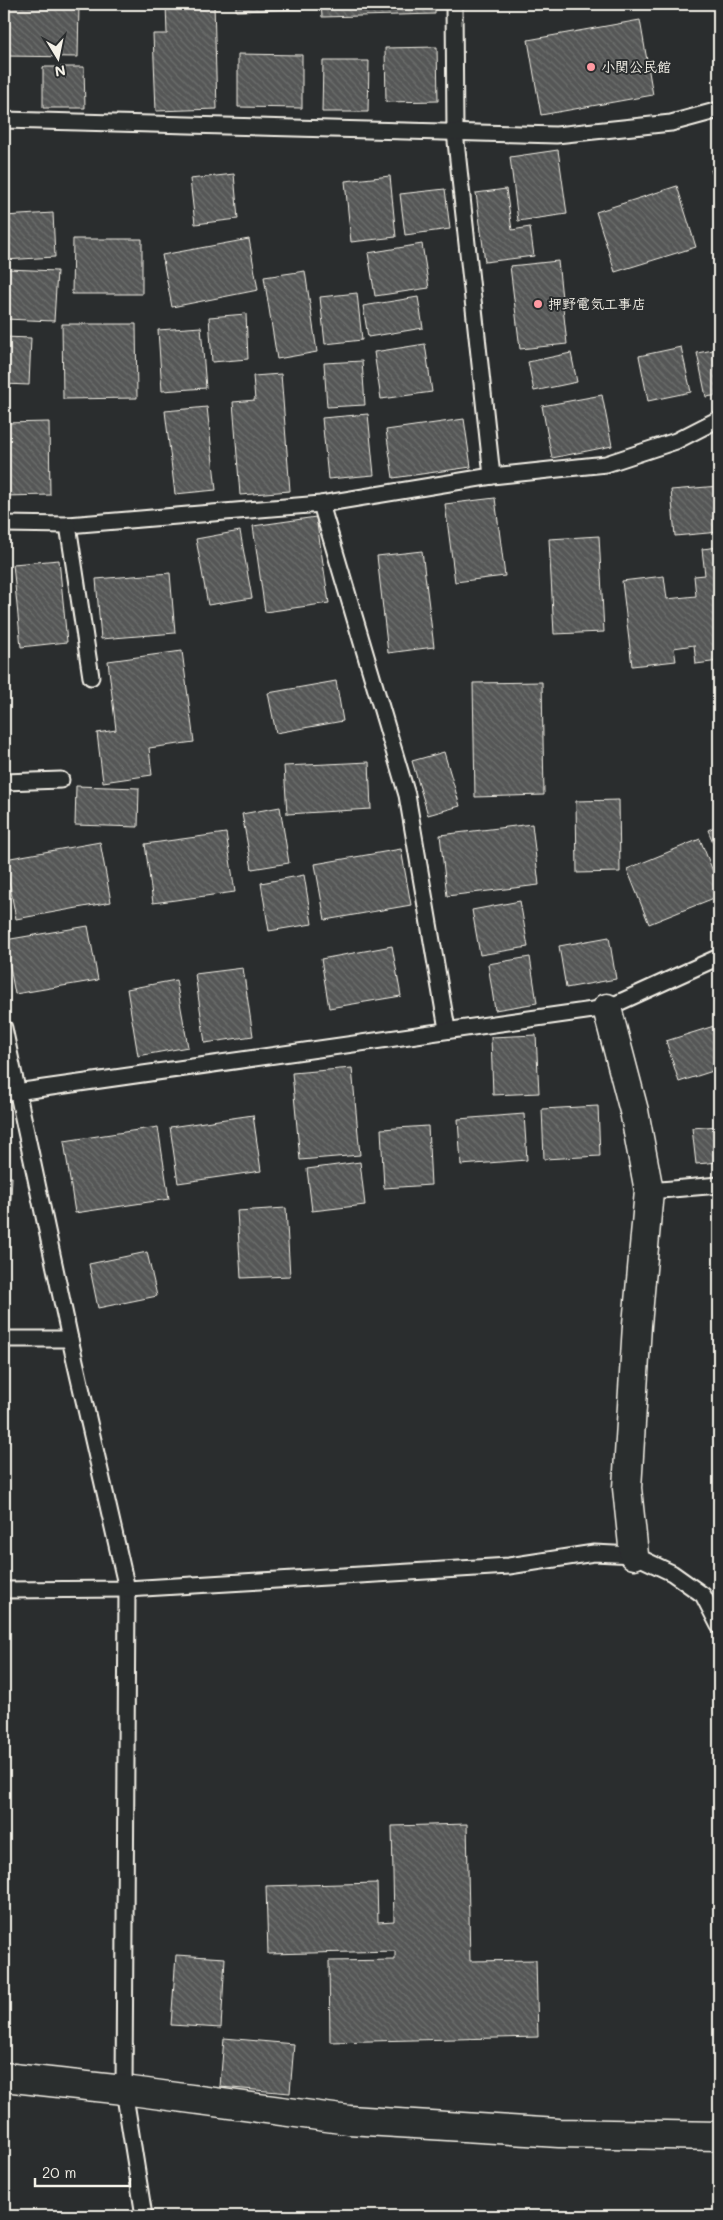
<svg xmlns="http://www.w3.org/2000/svg" width="723" height="2220" viewBox="0 0 723 2220" font-family="Mali,'Klee One',sans-serif">
  <style>
    .building { fill: url(#building-back-hatch); stroke: #f4f1e8 }
    .lines { fill: none; stroke-linecap: round; stroke-linejoin: round }
    .lane-casing { stroke: #f4f1e8; stroke-width: 19 }
    .street-casing { stroke: #f4f1e8; stroke-width: 31 }
    .lane { stroke: #2a2d2e; stroke-width: 15 }
    .street { stroke: #2a2d2e; stroke-width: 28 }
    .poi-dot { fill: #ff9aa2; stroke: #2a2d2e; stroke-width: 2 }
    .labels { text-anchor: middle; stroke-width: 4; stroke-linejoin: round; paint-order: stroke }
    .poi-label { font-size: 14px; font-weight: bold; fill: #f4f1e8; stroke: #2a2d2e; text-anchor: start }
  </style>
  <defs>
    <pattern id="building-back-hatch" width="6" height="6" patternUnits="userSpaceOnUse" patternTransform="scale(1.25)"><rect width="6" height="6" fill="#555756"/><path d="M-1 5l2 2M0 0l6 6M5-1l2 2" fill="none" stroke="#6e706e"/></pattern>
  </defs>
  <rect width="100%" height="100%" fill="#2a2d2e"/>
  <filter id="ink" filterUnits="userSpaceOnUse"><feTurbulence type="fractalNoise" baseFrequency=".02" numOctaves="2"/><feDisplacementMap in="SourceGraphic" scale="10" xChannelSelector="R" yChannelSelector="G"/><feConvolveMatrix kernelMatrix="1 2 1 2 8 2 1 2 1" color-interpolation-filters="sRGB"/></filter>
  <g filter="url(#ink)">
    <g class="building">
      <path d="M4,4H79L78,57L4,56Z"/>
      <path d="M166,4H214L217,109L156,111L153,34H167Z"/>
      <path d="M236,4H305V9L236,11Z"/>
      <path d="M321,4H435V14L322,17Z"/>
      <path d="M640,20L653,95L541,115L528,40Z"/>
      <path d="M437,47L438,101L386,102L385,48Z"/>
      <path d="M238,54L302,55V108L238,107Z"/>
      <path d="M323,61H369L368,112H322Z"/>
      <path d="M43,67H84L85,108H43Z"/>
      <path d="M558,150L567,214L518,221L510,157Z"/>
      <path d="M719,167V193L711,170Z"/>
      <path d="M234,174L238,219L195,224L190,179Z"/>
      <path d="M390,176L396,237L351,242L345,181Z"/>
      <path d="M677,186L696,247L615,272L596,212Z"/>
      <path d="M445,189L450,229L405,235L400,194Z"/>
      <path d="M506,189L512,230L530,227L534,256L485,262L476,193Z"/>
      <path d="M53,213L55,257L4,260V216Z"/>
      <path d="M73,239H142V294H72Z"/>
      <path d="M249,239L258,290L172,307L162,255Z"/>
      <path d="M422,244L429,288L375,296L368,253Z"/>
      <path d="M558,261L567,344L520,349L510,266Z"/>
      <path d="M7,269L57,271L54,321L4,319Z"/>
      <path d="M305,271L317,352L277,359L264,277Z"/>
      <path d="M357,293L362,340L325,344L320,297Z"/>
      <path d="M418,297L423,328L368,337L363,306Z"/>
      <path d="M246,314L248,359L212,362L209,317Z"/>
      <path d="M62,324H136L137,398L63,399Z"/>
      <path d="M201,327L206,388L162,391L158,330Z"/>
      <path d="M4,337L31,338L29,385L4,384Z"/>
      <path d="M425,344L432,392L381,399L374,352Z"/>
      <path d="M681,347L691,392L648,401L639,356Z"/>
      <path d="M719,349V395L706,397L697,353Z"/>
      <path d="M571,353L577,382L534,391L528,362Z"/>
      <path d="M362,361L365,405L327,407L324,363Z"/>
      <path d="M281,374L290,491L240,495L233,402L255,400L253,376Z"/>
      <path d="M602,395L612,446L552,458L542,406Z"/>
      <path d="M207,407L216,490L175,494L165,411Z"/>
      <path d="M368,414L374,475L328,479L322,418Z"/>
      <path d="M464,419L471,467L393,478L386,430Z"/>
      <path d="M49,422L50,495L4,496V423Z"/>
      <path d="M719,486V532L675,536L671,490Z"/>
      <path d="M495,498L505,576L455,582L445,504Z"/>
      <path d="M316,517L329,603L265,612L253,526Z"/>
      <path d="M240,531L252,598L208,605L196,539Z"/>
      <path d="M599,536L604,632L554,634L549,539Z"/>
      <path d="M719,547V661L696,664L694,645L674,648L676,661L632,666L622,581L664,576L667,599L696,596L694,576L705,575L702,549Z"/>
      <path d="M422,551L434,647L388,653L377,556Z"/>
      <path d="M59,560L67,642L21,647L13,564Z"/>
      <path d="M170,573L175,633L101,639L96,579Z"/>
      <path d="M182,651L194,742L149,748L152,775L103,782L97,733L116,730L108,661Z"/>
      <path d="M336,681L343,721L276,733L268,693Z"/>
      <path d="M542,682L544,795L475,797L473,683Z"/>
      <path d="M444,752L460,806L428,815L412,761Z"/>
      <path d="M369,762L371,809L287,814L284,766Z"/>
      <path d="M76,786L139,788L138,827L75,825Z"/>
      <path d="M619,800L620,872L577,873L576,801Z"/>
      <path d="M280,807L289,863L252,869L242,814Z"/>
      <path d="M532,824L539,885L447,896L440,835Z"/>
      <path d="M719,825V857L708,830Z"/>
      <path d="M226,833L235,892L153,903L145,844Z"/>
      <path d="M700,839L719,886V896L649,924L627,869Z"/>
      <path d="M100,842L111,902L16,919L5,859Z"/>
      <path d="M401,849L411,905L325,920L315,864Z"/>
      <path d="M304,875L312,924L269,931L261,883Z"/>
      <path d="M520,901L528,947L480,955L472,910Z"/>
      <path d="M88,926L98,980L15,994L5,940Z"/>
      <path d="M609,937L616,979L566,988L559,946Z"/>
      <path d="M392,946L401,996L329,1008L321,959Z"/>
      <path d="M530,957L537,1003L495,1010L488,964Z"/>
      <path d="M243,968L253,1036L205,1043L195,974Z"/>
      <path d="M176,980L188,1047L138,1056L127,989Z"/>
      <path d="M714,1026L719,1044V1069L679,1082L666,1041Z"/>
      <path d="M536,1035L539,1093L493,1095L491,1037Z"/>
      <path d="M352,1068L360,1155L300,1160L292,1073Z"/>
      <path d="M598,1106L600,1156L544,1159L542,1109Z"/>
      <path d="M524,1114L527,1160L461,1165L458,1119Z"/>
      <path d="M253,1115L261,1171L178,1183L170,1127Z"/>
      <path d="M428,1126L431,1185L384,1188L381,1129Z"/>
      <path d="M719,1126V1162L696,1164L692,1128Z"/>
      <path d="M158,1127L169,1199L75,1213L64,1141Z"/>
      <path d="M360,1162L365,1205L312,1211L307,1169Z"/>
      <path d="M4,1177H12L10,1218L4,1217Z"/>
      <path d="M286,1208L290,1276L241,1278L237,1211Z"/>
      <path d="M147,1252L157,1296L98,1308L89,1264Z"/>
      <path d="M467,1824L470,1961L536,1960L538,2037L330,2042L329,1961L395,1960V1951L268,1954L266,1886L377,1883L378,1922L394,1921L392,1826Z"/>
      <path d="M176,1955L225,1958L221,2028L171,2025Z"/>
      <path d="M224,2038L294,2044L290,2093L220,2087Z"/>
    </g>
    <g class="lines">
      <defs>
        <g id="lane">
          <path d="M454,4L455,132L492,476"/>
          <path d="M4,120L556,135L671,123L719,110"/>
          <path d="M321,504L407,795L447,1029"/>
          <path d="M4,524L68,525L321,504L492,476L606,464L676,441L719,419"/>
          <path d="M68,525L91,677"/>
          <path d="M4,782L61,780"/>
          <path d="M4,1028L70,1339L127,1589L124,2090L144,2216"/>
          <path d="M4,1092H16L607,1008L719,957"/>
          <path d="M649,1191L719,1185"/>
          <path d="M4,1339H70"/>
          <path d="M4,1590L127,1589L509,1566L594,1553L634,1555L672,1573L703,1595L719,1626"/>
        </g>
        <g id="street">
          <path d="M607,1008L634,1111L649,1191L637,1325L627,1488L634,1555"/>
          <path d="M4,2077L124,2090L349,2120L559,2133L719,2136"/>
        </g>
      </defs>
      <use href="#lane" class="lane-casing"/>
      <use href="#street" class="street-casing"/>
      <use href="#lane" class="lane"/>
      <use href="#street" class="street"/>
    </g>
  </g>
  <g class="poi-dot">
    <circle cx="591" cy="67" r="5"/>
    <circle cx="538" cy="304" r="5"/>
  </g>
  <g class="labels">
    <g class="poi-label">
      <text x="601" y="72">小関公民館</text>
      <text x="548" y="309">押野電気工事店</text>
    </g>
  </g>
  <rect width="723" height="2220" fill="none" stroke="#2a2d2e" stroke-width="20"/>
  <rect x="10" y="10" width="703" height="2200" fill="none" stroke="#f4f1e8" stroke-width="2" filter="url(#ink)"/>
  <g transform="translate(58 58) rotate(170)" stroke="#2a2d2e" stroke-width="4" paint-order="stroke">
  <path d="M0-4L9 19L0 12L-9 19Z" fill="#f4f1e8"/>
  <text y="-8" font-size="14" font-weight="bold" text-anchor="middle" fill="#f4f1e8">N</text>
  </g>
  <path d="M35 2178v8h95v-8" fill="none" stroke="#f4f1e8" stroke-width="2.5"/>
  <text x="42" y="2178" font-size="15" fill="#f4f1e8" stroke="#2a2d2e" stroke-width="4" paint-order="stroke">20 m</text>
</svg>
